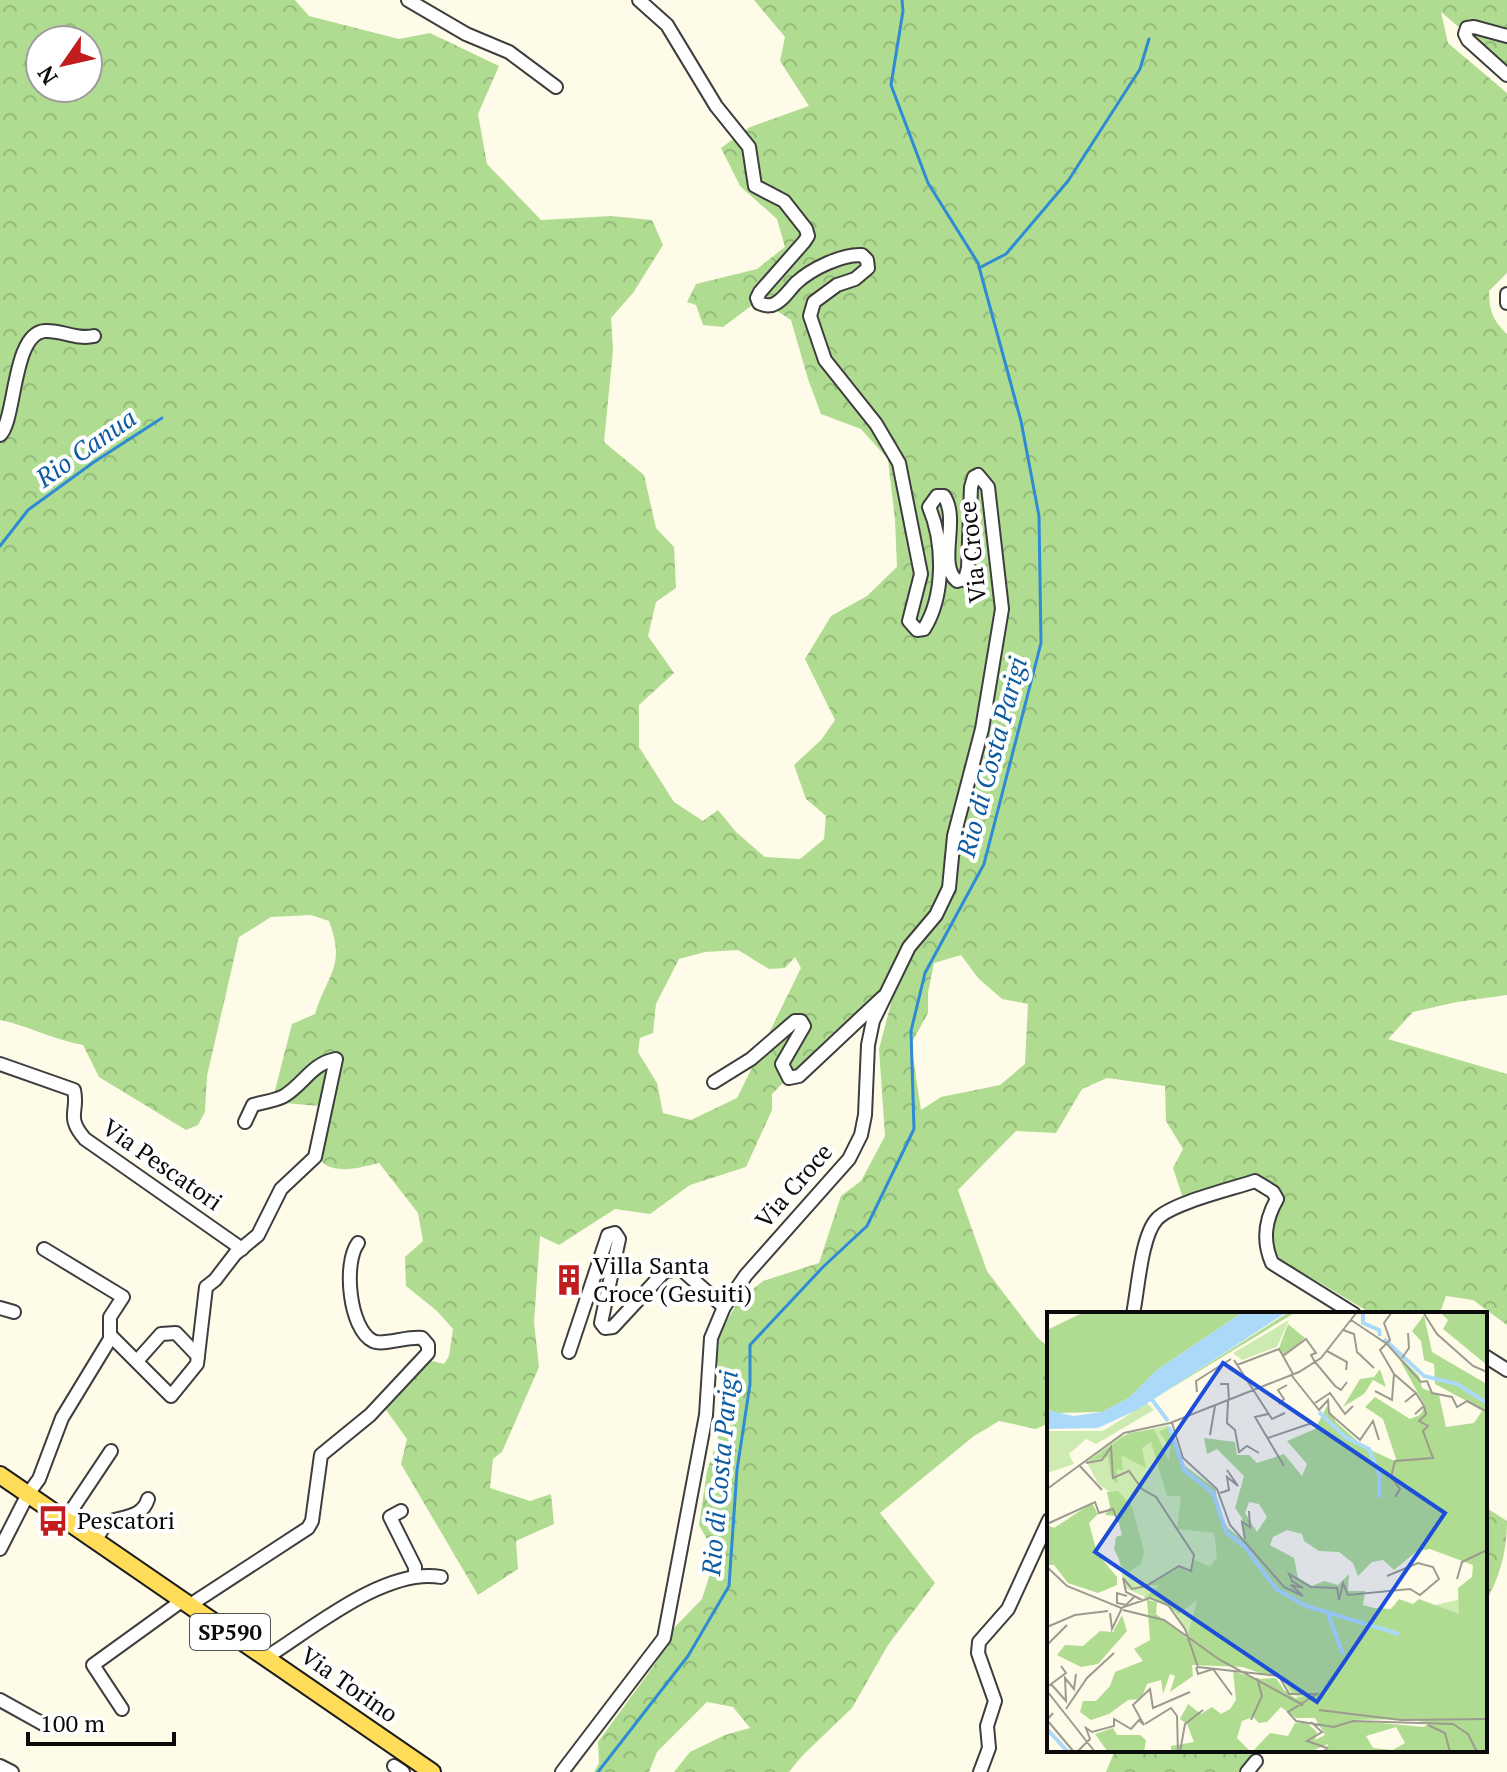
<svg xmlns="http://www.w3.org/2000/svg" width="1507" height="1772" viewBox="0 0 1507 1772" font-family="'PT Serif',serif">
  <style>
    .forest { fill: url(#forest-crowns); fill-rule: evenodd }
    .lines { fill: none; stroke-linecap: round; stroke-linejoin: round }
    .stream { stroke: #2e8bd4; stroke-width: 3 }
    .minor-casing { stroke: #3e3e3e; stroke-width: 16 }
    .major-casing { stroke: #1c1c1c; stroke-width: 20 }
    .minor { stroke: #fff; stroke-width: 12 }
    .major { stroke: #ffdd59; stroke-width: 16 }
    .labels { text-anchor: middle; stroke-width: 8; stroke-linejoin: round; paint-order: stroke }
    .shield { fill: #fff; stroke: #545454; stroke-width: 2 }
    .shield-label { font-size: 22px; font-weight: bold; fill: #0b0b0b }
    .street-label { font-size: 24px; fill: #0b0b0b; stroke: #fff }
    .poi-label { font-size: 24px; fill: #0b0b0b; stroke: #fff; text-anchor: start }
    .water-label { font-size: 26px; font-style: italic; fill: #0f5ca2; stroke: #fff }
    .inset-river { fill: none; stroke: #abd9f9; stroke-width: 4 }
    .inset-road { fill: none; stroke: #9d9b90; stroke-width: 2 }
    .view { fill: #1d4ed8; fill-opacity: 0.15; stroke: #1d4ed8; stroke-width: 4 }
    .inset-edge { fill: none; stroke: #0b0b0b; stroke-width: 4 }
  </style>
  <defs>
    <pattern id="forest-crowns" width="20" height="18" patternUnits="userSpaceOnUse" patternTransform="scale(2)"><rect width="20" height="18" fill="#afdc90"/><path d="M2 6a3 3 0 1 1 6 0M12 15a3 3 0 1 1 6 0" fill="none" stroke="#95bb7b"/></pattern>
  </defs>
  <rect width="100%" height="100%" fill="#fffbe9"/>
  <g class="forest">
    <path d="M0,0H295L309,16L399,39L430,33L499,66L478,114L487,164L541,220L611,216L652,220L663,245L633,293L611,318L613,350L604,442L644,475L656,528L674,547L676,588L656,602L648,636L674,673L639,705V747L674,802L703,821L718,810L736,832L765,857L800,859L824,839L826,816L806,799L794,765L821,740L835,720L805,659L831,616L867,596L897,567L895,520L888,459L861,429L821,414L808,379L791,320L777,311L751,306L723,327L703,325L696,305L687,302L696,284L757,269L785,247L777,219L740,186L721,148L750,127L809,106L780,61L785,37L754,0H1507V68L1441,12L1448,43L1507,93V273L1489,291C1489,310 1493,321 1507,334V995L1457,1002L1413,1012L1388,1039L1507,1074V1325L1473,1300L1446,1296L1441,1310L1446,1314H1372L1317,1281L1276,1260C1266,1229 1276,1222 1282,1194L1267,1181L1254,1177L1183,1198L1173,1168L1183,1149L1166,1121L1165,1086L1107,1078L1082,1089L1056,1133L1016,1131L958,1190L987,1271L1037,1337L1049,1348V1423L1036,1429L999,1421L974,1436L880,1513L935,1583L888,1645L852,1708L802,1756L789,1772H674L690,1752L725,1735L750,1728L733,1707L707,1702L657,1752L649,1772H594L599,1763L598,1742L655,1664L672,1630L702,1599L716,1555L699,1525L707,1471L731,1398L721,1380L713,1344L739,1300L763,1281L819,1263L841,1196L861,1181L885,1136L879,1049L893,996H874L863,1010L833,1033L772,1094V1110L746,1167L690,1185L650,1214L615,1209L559,1245L540,1236L534,1322L539,1367L502,1452L493,1459L490,1488L530,1501L551,1494L554,1524L516,1541L518,1569L478,1595L401,1464L407,1439L386,1410L401,1375L428,1360L444,1364L449,1356L453,1329L437,1311L406,1286L405,1257L423,1241L418,1213L379,1163C356,1169 319,1179 315,1145C313,1133 321,1119 320,1106L272,1102L292,1024L315,1014C328,972 346,967 329,921L311,915L271,917L239,937L207,1076L205,1112L198,1125L186,1130L99,1077L83,1045C54,1040 29,1026 0,1020ZM40,40H88V88H40ZM738,950L769,969L785,968L795,957L801,968L737,1098L691,1120L663,1113L657,1083L638,1052L640,1038L653,1033L656,1004L679,959L705,952ZM961,955L978,978L1002,999L1028,1004L1025,1064L1000,1085L941,1097L921,1110L911,1044L928,1013V993L934,963Z"/>
    <path d="M1485,1507L1507,1521C1507,1550 1500,1578 1485,1602Z"/>
    <path d="M1115,1750H1257L1238,1772H1106Z"/>
  </g>
  <g class="lines">
    <g class="stream">
      <path d="M979,268L1006,254L1068,181L1140,69L1149,39"/>
      <path d="M0,546L28,510L94,462L162,418"/>
      <path d="M598,1772L688,1656L729,1586L737,1470L750,1384V1345L823,1267L867,1226L914,1129L911,1031L925,973L984,864L1041,643L1039,516L1021,421L978,263L928,183L891,85L903,11L902,0"/>
    </g>
    <defs>
      <g id="minor">
        <path d="M408,0L466,34L509,52L556,87"/>
        <path d="M1507,36L1474,27L1467,28L1465,34L1468,40L1507,75"/>
        <path d="M1507,294V303"/>
        <path d="M0,435C16,421 12,333 45,331C62,330 76,340 94,336"/>
        <path d="M0,1064L74,1090C79,1112 65,1116 85,1139L242,1249"/>
        <path d="M714,1082L751,1059L795,1021H801L804,1026L782,1064L789,1078L799,1076L883,997"/>
        <path d="M0,1308L14,1312"/>
        <path d="M1133,1314C1138,1290 1141,1236 1157,1219C1172,1203 1232,1189 1255,1181L1273,1192L1277,1199C1265,1220 1262,1240 1272,1263L1354,1314"/>
        <path d="M110,1335L171,1396L197,1364L206,1287L215,1280L235,1254L258,1235L281,1189L315,1157L336,1059C311,1064 305,1083 284,1096C275,1101 263,1102 253,1105L245,1122"/>
        <path d="M569,1352L608,1235L615,1233L619,1239L601,1323L605,1328L613,1327L665,1271L681,1269L724,1307"/>
        <path d="M1485,1356L1507,1370"/>
        <path d="M137,1361L161,1334L176,1333L198,1356"/>
        <path d="M401,1511L390,1517L415,1567V1575"/>
        <path d="M65,1520L111,1451"/>
        <path d="M95,1541L106,1523C121,1516 142,1519 148,1499"/>
        <path d="M0,1549L28,1494L39,1479L62,1418L110,1339V1317L123,1297L44,1249"/>
        <path d="M190,1605L308,1528L312,1521L321,1455L370,1415L428,1353V1345L422,1338C408,1336 382,1346 373,1341C349,1329 343,1263 358,1243"/>
        <path d="M267,1657C313,1628 386,1567 441,1577"/>
        <path d="M0,1700L45,1725"/>
        <path d="M122,1709L93,1665L183,1600"/>
        <path d="M0,1766L12,1772"/>
        <path d="M394,1766L403,1772"/>
        <path d="M562,1772L664,1638L706,1415L711,1338L724,1307L746,1275L849,1159L861,1135L865,1115L868,1045L873,1021L909,947L936,915L949,888L954,836L982,729L1002,609L988,487L978,475L974,477L971,487L968,568L965,579L957,581C937,564 960,520 944,496H937L929,507C944,543 945,595 924,629L917,630L909,621L921,574L899,463L876,424L825,360L810,316L814,302L837,285L855,279L868,268L867,260L862,255C842,254 811,269 796,283C789,290 782,302 772,305C766,306 764,305 759,303L757,298L760,292L804,242L808,236L806,229L784,201L755,186L749,147L716,106L667,25L639,0"/>
        <path d="M980,1772L989,1748L987,1726L995,1701L978,1653L979,1642L1008,1609L1049,1520"/>
        <path d="M1247,1772L1256,1761"/>
      </g>
      <path id="major" d="M0,1475L432,1772"/>
    </defs>
    <use href="#minor" class="minor-casing"/>
    <use href="#major" class="major-casing"/>
    <use href="#minor" class="minor"/>
    <use href="#major" class="major"/>
  </g>
  <defs>
    <symbol id="building-bare" viewBox="-9 -9 18 18"><path d="M-4-6H4V6H1V3H-1V6H-4ZM-2.5-4.3h1.7v1.8h-1.7ZM.8-4.3h1.7v1.8H.8ZM-2.5-1h1.7V.8h-1.7ZM.8-1h1.7V.8H.8Z" fill="#c11d1f" stroke="#fff" stroke-width="2.5" paint-order="stroke"/></symbol>
    <symbol id="bus-bare" viewBox="-9 -9 18 18"><path d="M-5-6H5V4H4V6H2V4H-2V6H-4V4H-5ZM-3.5-4V0h7V-4ZM-3.5 1.2v1.5H-2V1.2ZM2 1.2v1.5H3.5V1.2Z" fill="#c11d1f" stroke="#fff" stroke-width="2.5" paint-order="stroke"/></symbol>
  </defs>
  <g fill-rule="evenodd">
    <use href="#building-bare" x="547" y="1258" width="44" height="44"/>
    <use href="#bus-bare" x="31" y="1499" width="44" height="44"/>
  </g>
  <g class="labels">
    <rect class="shield" x="190" y="1614" width="80" height="36" rx="6"/>
    <g class="shield-label">
      <text x="230" y="1640">SP590</text>
    </g>
    <g class="street-label">
      <text transform="translate(973 552) rotate(-96)" y="8">Via Croce</text>
      <text transform="translate(162 1165) rotate(35)" y="8">Via Pescatori</text>
      <text transform="translate(794 1186) rotate(-49)" y="8">Via Croce</text>
      <text transform="translate(349 1685) rotate(35)" y="8">Via Torino</text>
    </g>
    <g class="poi-label">
      <text x="593" y="1274">Villa Santa<tspan x="593" dy="28">Croce (Gesuiti)</tspan></text>
      <text x="77" y="1529">Pescatori</text>
    </g>
    <g class="water-label">
      <text transform="translate(86 448) rotate(-35)" y="9">Rio Canua</text>
      <text transform="translate(992 757) rotate(-75)" y="9">Rio di Costa Parigi</text>
      <text transform="translate(720 1473) rotate(-85)" y="9">Rio di Costa Parigi</text>
    </g>
  </g>
  <g transform="translate(1047 1312)">
    <rect width="440" height="440" fill="#fffbe9"/>
    <path d="M242,8L230,35L195,48L186,41ZM100,91L107,98L49,132L39,127L22,142L27,152L0,161V119H56ZM122,113L136,154L170,185L180,217L315,309L415,287L436,410L352,408L260,395L267,383L251,385L242,381L235,365L176,349L141,323L126,297L78,276L69,234L83,215L68,183L52,173L39,149L70,125Z" fill="#cdebb1"/>
    <path d="M37,0H196L110,58L82,86L55,100L9,101L0,97V18ZM242,0H249L103,89L164,50ZM393,0L440,2V53L396,17L401,8ZM377,3L385,40L438,71L440,100L388,72L387,52L377,48L374,29L365,19ZM241,12L258,26L237,43L232,36ZM349,41L372,64L375,76L392,83L399,115L427,111L435,99L440,101V440H279L281,432L263,440H205L223,421L241,424L248,411L259,410L270,420L268,428L278,423L268,406H249L234,395L220,410L212,411L206,405L195,409L190,426L204,440H124V434L147,430L140,412L133,407L141,392L154,402L165,395L174,402L183,397L189,388L186,359L209,367L229,366L237,378L248,386L274,381L246,382L234,362L218,363L196,355L145,353L146,364L123,380L128,364L123,362L116,382L114,368L100,372L94,387L81,388L62,402L44,408L33,400L36,389H49L63,374L68,360L96,349L87,337L103,328L100,288L110,290L109,302L140,326L150,288L132,302L107,285L96,287L113,273H100L132,255L143,260L148,248L163,255L170,245L167,221L130,217L134,184H120L104,130L95,136L99,156L74,143L76,158L70,157V172L64,165L61,144L42,149L82,121L107,117L122,149L123,135L112,120L121,115L138,154L169,177L170,197L181,216L197,229L195,206L188,196L197,164L170,137L160,142L157,126L188,130L190,143H202L210,151L237,142L255,164L260,152L240,129L268,117L280,94L289,110L317,135L350,150L336,107L318,95L328,85L363,107L373,103L378,94ZM202,190L212,192L220,205L210,220L198,201ZM240,218L255,222L257,229L272,239L292,240L306,251L311,264L325,250L336,248L347,258L370,239L383,237L426,253L425,265L411,276L412,302L372,287L366,292L352,287L344,297L327,296L316,293L318,279H301L302,262L291,273L277,269L265,274L251,266L247,246L223,233L226,225ZM361,407L382,411L377,415L302,408ZM349,415L358,431L346,438L326,436L319,424ZM333,57L339,75L326,68L317,82L296,95L313,67L327,65ZM71,179L85,195L97,239L94,252L79,262L67,237L69,225L75,223L70,204L58,203L63,195L60,180ZM45,191L51,202L42,211L50,241L70,265V273L51,281L21,271L7,253H0V213L7,216ZM75,303L80,319L51,352L34,355L10,343L18,333L36,334L53,319L66,320ZM66,416L70,423H93L99,428L97,440H61L48,422Z" fill="#afdc90" fill-rule="evenodd"/>
    <path d="M196,0H240L90,98L51,116L0,117V98L27,104L55,100L82,86L110,58Z" fill="#abd9f9"/>
    <path class="inset-river" d="M316,0V11L332,18L333,24M337,27L377,64L410,72L440,91M103,85L121,109M272,100L298,125L322,137L332,162V186M122,115L137,158L166,181L179,220L198,235L229,277L259,294L352,322M281,302L296,342M0,417L21,440"/>
    <path class="inset-road" d="M345,0L337,11L343,28L333,38L347,62L369,81L358,90M376,0L390,22L426,54L440,60M304,8L340,32L374,70L380,69L385,81L405,85L410,95L420,89L440,100M296,18L307,22L310,40L327,56M280,39L300,50L299,58M355,46L362,36L361,21M187,48L225,107L238,101M190,53L232,37L236,44M246,62L236,44L259,27L269,41L264,43L268,50L288,74L294,78L300,70M245,64L272,98L281,88L282,101L313,128L326,109L332,128M173,72H181L182,88M328,79L345,88L347,62M150,80L149,69L184,47M181,89L180,111L188,118L192,140L200,134L212,141M268,91L283,81L298,102L306,94M232,92L237,87L231,78L240,73M221,102L208,105L237,154M368,102L377,94L369,81M125,111L136,146L170,177L183,213L237,275L256,284L244,273L256,276L245,269L242,262L264,275L290,276L292,288L296,271L301,283L363,277L373,283L392,267L386,255L371,251L340,264M163,123L168,94M221,126L265,111M39,151L55,148L64,135L66,166L82,159L95,177L109,185L147,243L144,259L132,254L99,274L85,277L76,266L79,280L95,288M32,153L55,178M0,177L77,121L123,111L252,60L274,46L310,0M173,181L182,178L180,165L191,174L180,158M348,185L353,177L344,165L348,149L386,146L376,119L381,114L372,109L379,102L377,94M0,212L48,190L52,201L66,197L71,210M198,227L195,210L203,215L202,199M0,255L20,274L74,296L103,286L121,293L138,317L151,355L232,364L242,382H270L241,400L249,409L287,415L306,409L406,412L421,422L430,440M410,267L415,250L440,238M80,284L70,281V291L79,293L87,285M76,298L117,308L173,348L256,393M63,301L65,317L75,296M0,315L28,303L61,299M0,333L20,313M149,355L151,362L166,357L185,383M4,372L19,389L18,366L27,377L29,362M0,375L19,361L14,354M0,379L48,440M19,397L40,366L67,341M272,398L354,408L440,407M6,401L0,408L27,440M204,408L215,384L210,366M264,410L275,420L260,429L280,436L276,440M98,412L124,396L130,404L131,440M381,413L398,421L403,440M30,440L43,427L39,416L45,420L67,414V407L84,417L92,408L97,413L86,393L103,377L106,396L143,380M133,440L138,412L156,398"/>
    <path class="view" d="M176,51L398,201L270,390L48,240Z"/>
    <rect width="440" height="440" class="inset-edge"/>
  </g>
  <g transform="translate(64 64) rotate(236)"><circle r="38" fill="#ffffff" stroke="#9d9d9d" stroke-width="2"/>
  <path d="M0-6L14 30L0 20L-14 30Z" fill="#c11d1f"/>
  <text y="-12" font-size="22" font-weight="bold" text-anchor="middle" fill="#0b0b0b">N</text>
  </g>
  <path d="M28 1732v12h146v-12" fill="none" stroke="#0b0b0b" stroke-width="4"/>
  <text x="40" y="1732" font-size="24" fill="#0b0b0b" stroke="#ffffff" stroke-width="6" paint-order="stroke">100 m</text>
</svg>
